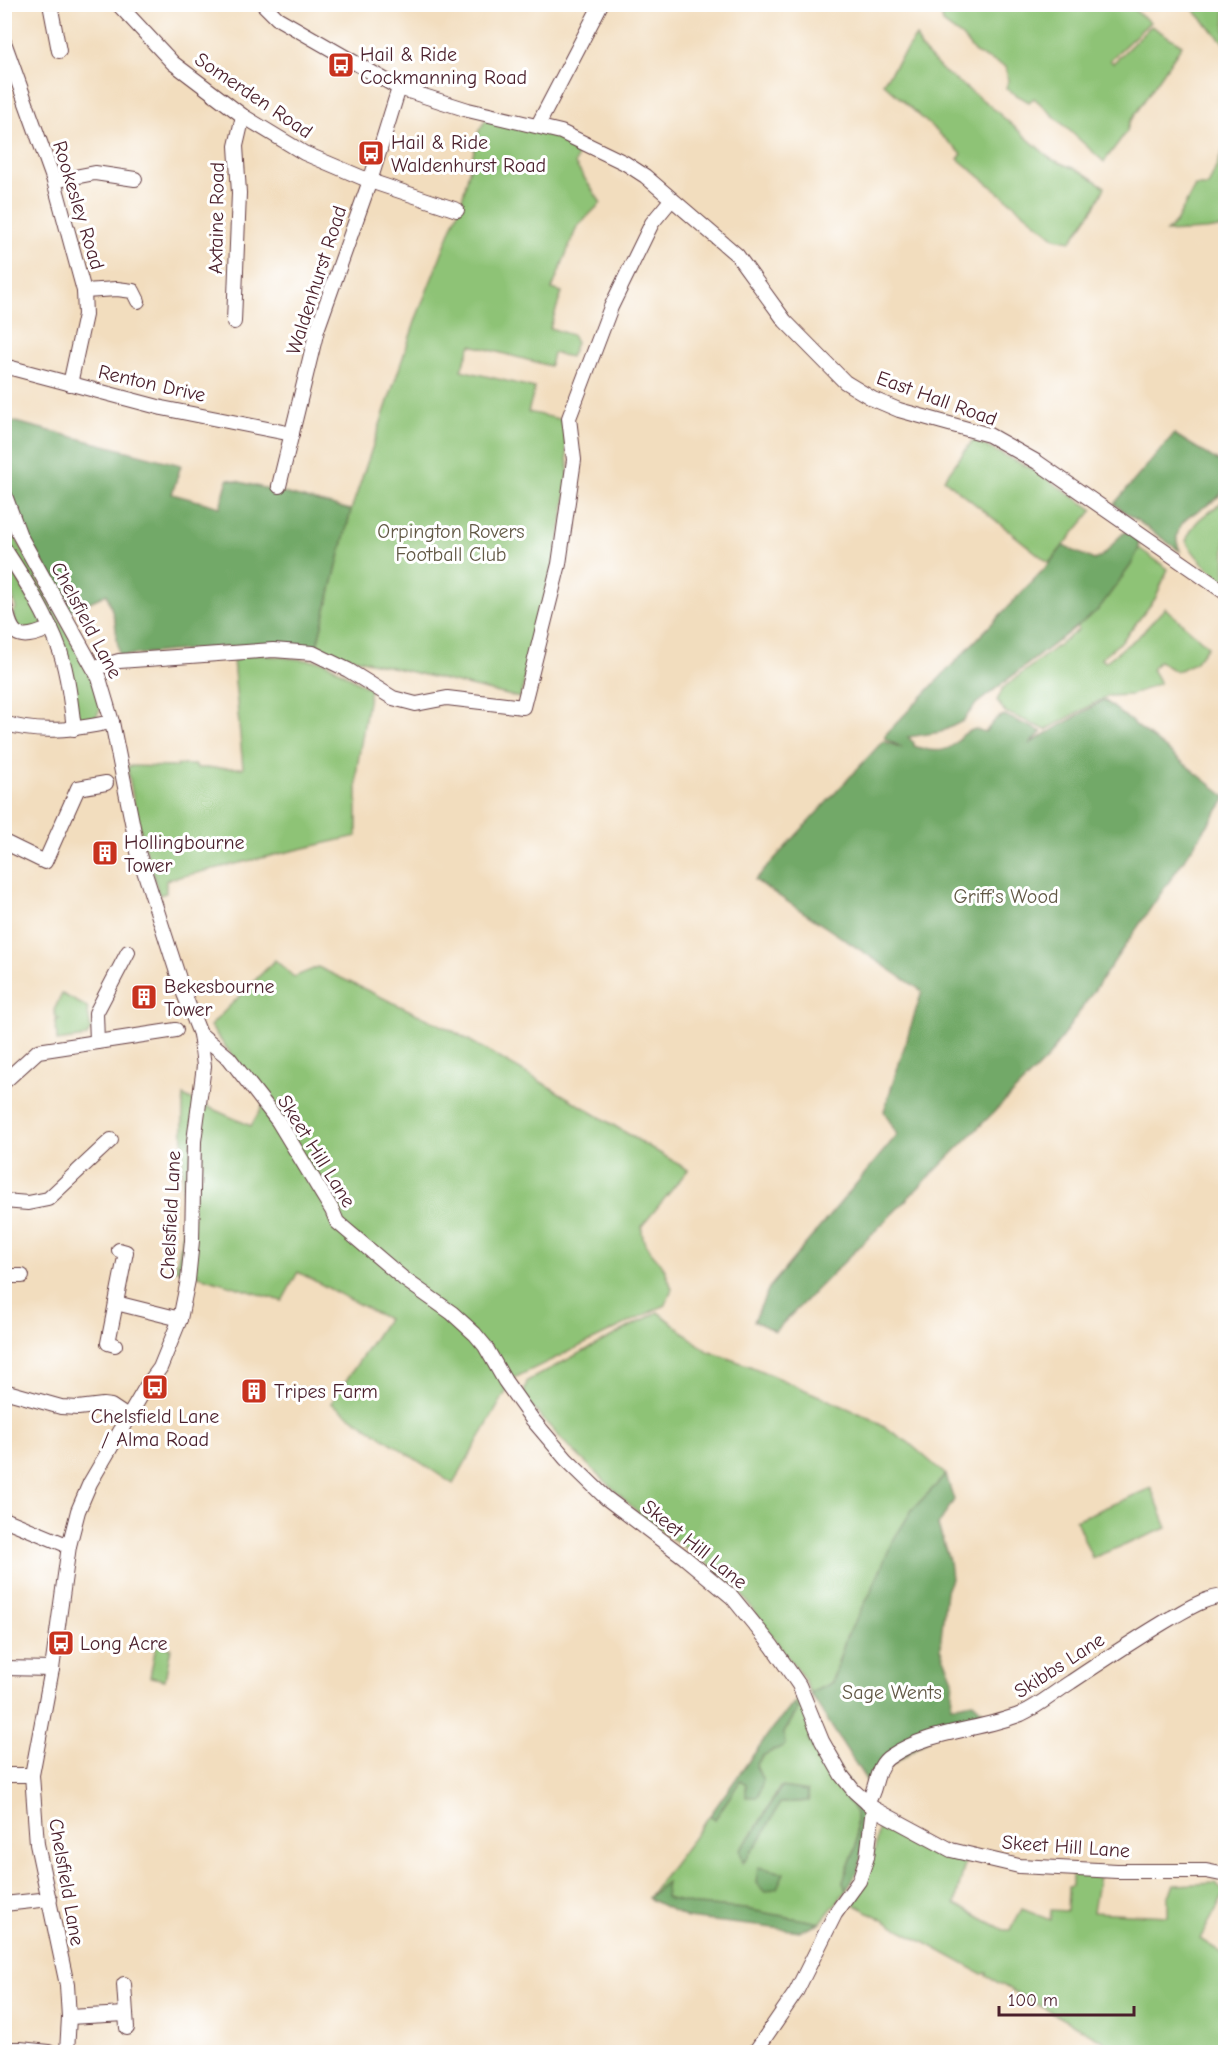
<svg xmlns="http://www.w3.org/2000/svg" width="1230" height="2057" viewBox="0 0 1230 2057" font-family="'Comic Neue',sans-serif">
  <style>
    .green { fill: #8ec376; stroke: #6c7150; stroke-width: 1.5; fill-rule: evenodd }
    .forest { fill: #72a967; stroke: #5e6449; stroke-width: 1.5 }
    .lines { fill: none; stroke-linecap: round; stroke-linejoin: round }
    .minor-casing { stroke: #633c41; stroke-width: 16 }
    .minor { stroke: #fff; stroke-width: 14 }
    .labels { text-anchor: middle; stroke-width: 6; stroke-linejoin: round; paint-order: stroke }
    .poi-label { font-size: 20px; fill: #4a1f2b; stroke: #fff; text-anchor: start }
    .street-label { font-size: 20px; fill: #4a1f2b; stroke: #fff }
    .park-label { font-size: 20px; fill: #625845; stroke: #fff }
  </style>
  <rect width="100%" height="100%" fill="#fff"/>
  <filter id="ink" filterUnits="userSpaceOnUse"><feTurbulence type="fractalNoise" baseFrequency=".0167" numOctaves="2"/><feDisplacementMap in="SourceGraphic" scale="12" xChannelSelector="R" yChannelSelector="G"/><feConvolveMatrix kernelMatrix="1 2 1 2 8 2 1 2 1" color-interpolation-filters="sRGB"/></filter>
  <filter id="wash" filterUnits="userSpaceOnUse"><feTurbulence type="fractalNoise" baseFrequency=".008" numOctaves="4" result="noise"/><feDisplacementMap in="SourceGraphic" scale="24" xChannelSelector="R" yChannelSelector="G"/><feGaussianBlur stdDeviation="1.35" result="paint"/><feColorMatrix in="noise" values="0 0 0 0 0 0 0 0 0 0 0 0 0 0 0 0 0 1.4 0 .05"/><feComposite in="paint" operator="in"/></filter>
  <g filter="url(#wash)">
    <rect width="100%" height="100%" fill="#f2ddbe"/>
    <g class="green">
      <path d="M931,5H1128L1150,22L1110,60L1113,63L1151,26L1182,45L1129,123L1127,131L1104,162L1034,98L1029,102L1006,89L1008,81L1006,67L975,53L962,37L943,23L941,12Z"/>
      <path d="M1189,5H1225V44Z"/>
      <path d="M916,36L921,48L943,71L988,104L1051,159L1082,172L1105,187L1096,205L1071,241L1055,238L958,159L962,154L883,83Z"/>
      <path d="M487,118L550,133L580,148L575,164L601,203L577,227L552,289L562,292L550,328L572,335L576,343L570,357L553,353L550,366L471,345L461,370L535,388L528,412L564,420L569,479L556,558L520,698L316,649L351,510L417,316L461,204L479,130Z"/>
      <path d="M1225,146V227L1206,230L1166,232L1176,222L1195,186H1208Z"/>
      <path d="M973,440L1032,469L1093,510L1049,563L944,479Z"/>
      <path d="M1225,499V581C1210,571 1195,557 1186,541C1197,513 1208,517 1225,499Z"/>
      <path d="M4,516L86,668L102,705L96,717L76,720L72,686L5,536Z"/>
      <path d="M1139,548L1168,569L1155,599L1122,641L1101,658L1105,662L1139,636L1165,608L1208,646L1195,663L1176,672L1159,661L1152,669L1160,683L1131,695L1108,696L1046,730L1005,712L997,701L1003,688L1078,630V625C1108,602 1119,580 1139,548Z"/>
      <path d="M8,562L44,626L41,630L18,628L13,614L16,608L7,577L5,575V564Z"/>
      <path d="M254,654L325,662L370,689L357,768V836L166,880V893L159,895L137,819L127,766L177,767V765H196L197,768H243L233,660Z"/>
      <path d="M275,960L294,977L318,967L453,1031L548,1086L688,1170L642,1226C641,1246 652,1251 662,1265C667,1272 669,1281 672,1289L665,1305L514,1378L453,1484L331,1403L387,1319L298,1272L282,1301L175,1269L182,1241L183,1096L251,1126L262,1107L264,1098L210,1026Z"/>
      <path d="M62,994L87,1007L91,1030L86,1037L57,1041L56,1021L59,1019H56L54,1010Z"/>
      <path d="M658,1312L707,1351L750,1366L870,1418L908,1442L946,1475L912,1510L871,1592L846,1638L831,1683L810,1693L804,1679L737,1588L708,1564L647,1521L563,1441L523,1397L527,1381Z"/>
      <path d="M1151,1488L1167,1528L1092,1558L1076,1520Z"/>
      <path d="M156,1645L171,1648L165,1680L150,1677Z"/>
      <path d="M799,1699L815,1729L808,1740L856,1813V1846L843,1881L846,1891L820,1923L745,1909L696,1905L664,1898L666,1883L648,1898L710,1815L715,1819L740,1781L746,1785L763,1781L756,1766C768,1745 788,1731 798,1709L793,1704ZM780,1787L807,1791L809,1801L780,1803L740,1850L754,1832Z"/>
      <path d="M885,1823L965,1863L955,1904L1004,1930H1010L1022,1909L1050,1920L1051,1910L1067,1911L1068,1887L1072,1886V1873L1099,1876L1093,1912L1168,1916V1898L1174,1885L1216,1883L1225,1893L1200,1939L1225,1955V2052H1123L986,1976L987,1973L982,1974L852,1903C862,1887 871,1871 874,1853C877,1842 876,1834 880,1824Z"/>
    </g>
    <g class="forest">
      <path d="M4,419L181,465L172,494L220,507L228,479L351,510L316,649C250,642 185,650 119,656L115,621L107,594L70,611L37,552L30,546L7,482L4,466Z"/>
      <path d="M1174,434L1226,466C1226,472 1227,480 1225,486C1220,508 1179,510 1177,537C1176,541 1179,548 1180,551L1114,504Z"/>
      <path d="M1129,530L1138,536L1139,548L1131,565L1098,610L976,704L963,721L941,732L908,737L914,743V746C926,750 941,754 952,746C963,738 958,735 975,729L985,732L997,718L1004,715L1042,732L1029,744L1104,700L1225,796V800L1047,1059L775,1331L754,1321L769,1288L897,1135L884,1111L922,991L755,880L883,741L903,748L885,739V735L1048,565L1063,546L1094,560C1110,555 1114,536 1129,530Z"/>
      <path d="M946,1475L954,1500L938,1525L949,1561L951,1579L946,1591L940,1648L953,1679L951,1706L973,1702L984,1712L975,1720L950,1723L868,1783L810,1693L832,1683L846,1638L871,1592L892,1542L912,1510Z"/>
      <path d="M793,1704L798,1709L784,1733L785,1745L762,1756L756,1766L763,1781L758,1797H746V1785L740,1781L715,1819L710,1815L769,1733Z"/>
      <path d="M815,1729L865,1810L864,1843L858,1870L846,1891L843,1881L856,1846V1813L808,1740Z"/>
      <path d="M781,1787L807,1791L809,1801L780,1803L762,1837L743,1863L740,1850L754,1832Z"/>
      <path d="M758,1867L784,1873L777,1888L765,1892L756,1883Z"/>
      <path d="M667,1882L665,1898L696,1905L745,1909L820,1923L800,1931L687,1918L648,1898Z"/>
    </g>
  </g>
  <g filter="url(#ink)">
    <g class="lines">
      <defs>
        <g id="minor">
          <path d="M50,4L59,51"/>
          <path d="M118,4L173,63L243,116L304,153L370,181L457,210"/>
          <path d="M263,4L277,18L399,88L468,110L561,132L625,163L645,176L737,255L785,321L845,382L873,399L899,410L989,435L1037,462L1226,593"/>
          <path d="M4,42L54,181L84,291L85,315L70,384"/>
          <path d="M538,125L601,4"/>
          <path d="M54,181L95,173L135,179"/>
          <path d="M84,291L117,289L133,291L138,301"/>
          <path d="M234,322L239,193L236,146L243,116"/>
          <path d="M4,366L162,408L292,434"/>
          <path d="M279,486L317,330L372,175L399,88"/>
          <path d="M4,493L20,536L99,678L112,722L138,852L183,991L200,1034L204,1066L194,1141L192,1241L188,1280L180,1319L160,1368L146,1387L90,1483L78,1511L69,1546L52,1669L32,1775L37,1844L67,1985L69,2017L67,2052"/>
          <path d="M4,548C25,580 47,615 60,651C68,676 71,703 74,729"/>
          <path d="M4,600C11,634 14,644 51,628"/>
          <path d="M95,668L119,661L190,656L273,650L313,653L348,670L393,698L416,704L447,698L523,707L559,564L574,460L569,418L611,307L652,223L671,200"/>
          <path d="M4,723C40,735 76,729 112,722"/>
          <path d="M4,842L45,862L78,788L106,783"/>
          <path d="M200,1034L229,1058L278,1121L332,1210L337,1222L404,1279L452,1313L475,1334L485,1346L505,1381L532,1419L566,1459L606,1498L684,1557L732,1597L772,1646L799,1685L822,1741L842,1776L854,1791L873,1808L951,1850L1019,1866L1117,1871H1206L1226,1875"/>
          <path d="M97,1042L96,1013L128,952"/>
          <path d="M4,1082L38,1051L176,1030"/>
          <path d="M4,1201L28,1203L48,1199L111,1140"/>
          <path d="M4,1276H22"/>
          <path d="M116,1303L180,1319"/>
          <path d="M115,1345L108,1343L126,1252L119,1250"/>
          <path d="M4,1391L61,1407L78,1408L103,1405L111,1406L129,1418"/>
          <path d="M4,1519L69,1546"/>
          <path d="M4,1668L52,1669"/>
          <path d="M4,1775H32"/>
          <path d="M867,1803C878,1789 874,1766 891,1756C930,1730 979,1731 1021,1714C1039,1706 1055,1692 1071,1682C1104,1660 1137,1638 1171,1618C1188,1609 1205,1597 1226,1596"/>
          <path d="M4,1904L50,1899"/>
          <path d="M124,1984L127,2028"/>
          <path d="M69,2017L126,2014"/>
          <path d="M4,2049H20L49,2052"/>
          <path d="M755,2052L796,1992L835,1914L859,1881L867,1857L873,1808"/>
        </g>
      </defs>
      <use href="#minor" class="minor-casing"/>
      <use href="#minor" class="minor"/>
    </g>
  </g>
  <defs>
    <symbol id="bus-square" viewBox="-11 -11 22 22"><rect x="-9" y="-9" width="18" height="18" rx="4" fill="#c8321e" stroke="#fff"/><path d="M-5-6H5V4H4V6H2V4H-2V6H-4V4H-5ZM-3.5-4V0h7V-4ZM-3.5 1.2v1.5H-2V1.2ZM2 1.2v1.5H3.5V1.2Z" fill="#fff"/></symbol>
    <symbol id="building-square" viewBox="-11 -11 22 22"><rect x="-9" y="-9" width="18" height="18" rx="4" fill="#c8321e" stroke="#fff"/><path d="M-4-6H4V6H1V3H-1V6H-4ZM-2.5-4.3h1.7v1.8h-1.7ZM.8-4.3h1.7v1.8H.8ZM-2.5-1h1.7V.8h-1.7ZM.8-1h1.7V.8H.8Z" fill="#fff"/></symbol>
  </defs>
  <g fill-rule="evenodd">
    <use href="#bus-square" x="326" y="50" width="30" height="30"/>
    <use href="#bus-square" x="356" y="138" width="30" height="30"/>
    <use href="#building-square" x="90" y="838" width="30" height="30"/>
    <use href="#building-square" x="129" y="982" width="30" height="30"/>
    <use href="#bus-square" x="140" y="1372" width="30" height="30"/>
    <use href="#building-square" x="239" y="1376" width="30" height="30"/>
    <use href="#bus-square" x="46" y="1628" width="30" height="30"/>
  </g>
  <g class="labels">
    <g class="poi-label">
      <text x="360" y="61">Hail &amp; Ride<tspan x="360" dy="23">Cockmanning Road</tspan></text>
      <text x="391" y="149">Hail &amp; Ride<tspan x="391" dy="23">Waldenhurst Road</tspan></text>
      <text x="124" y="849">Hollingbourne<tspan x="124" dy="23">Tower</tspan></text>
      <text x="164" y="993">Bekesbourne<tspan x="164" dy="23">Tower</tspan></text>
      <text x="274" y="1398">Tripes Farm</text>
      <text x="155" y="1423" text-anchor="middle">Chelsfield Lane<tspan x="155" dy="23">/ Alma Road</tspan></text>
      <text x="80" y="1650">Long Acre</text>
    </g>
    <g class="street-label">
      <text transform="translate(254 95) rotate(34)" y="7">Somerden Road</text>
      <text transform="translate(79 205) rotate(73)" y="7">Rookesley Road</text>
      <text transform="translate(216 218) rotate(-89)" y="7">Axtaine Road</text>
      <text transform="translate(316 280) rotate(-72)" y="7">Waldenhurst Road</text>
      <text transform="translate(152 383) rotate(13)" y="7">Renton Drive</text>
      <text transform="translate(937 398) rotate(20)" y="7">East Hall Road</text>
      <text transform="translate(87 620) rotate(62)" y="7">Chelsfield Lane</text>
      <text transform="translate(317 1151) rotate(58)" y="7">Skeet Hill Lane</text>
      <text transform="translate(170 1215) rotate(-87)" y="7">Chelsfield Lane</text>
      <text transform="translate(695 1544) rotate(39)" y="7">Skeet Hill Lane</text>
      <text transform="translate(1059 1665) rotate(-33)" y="7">Skibbs Lane</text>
      <text transform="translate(1066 1846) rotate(4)" y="7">Skeet Hill Lane</text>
      <text transform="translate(67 1882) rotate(80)" y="7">Chelsfield Lane</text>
    </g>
    <g class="park-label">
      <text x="451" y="538">Orpington Rovers<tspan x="451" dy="23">Football Club</tspan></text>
      <text x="1006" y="903">Griff's Wood</text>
      <text x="892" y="1699">Sage Wents</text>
    </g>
  </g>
  <rect width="1230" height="2057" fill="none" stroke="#fff" stroke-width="24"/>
  <path d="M999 2006v9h135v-9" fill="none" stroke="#4a1f2b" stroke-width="3"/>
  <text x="1008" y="2006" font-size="18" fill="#4a1f2b" stroke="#ffffff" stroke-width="4.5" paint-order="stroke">100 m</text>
</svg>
